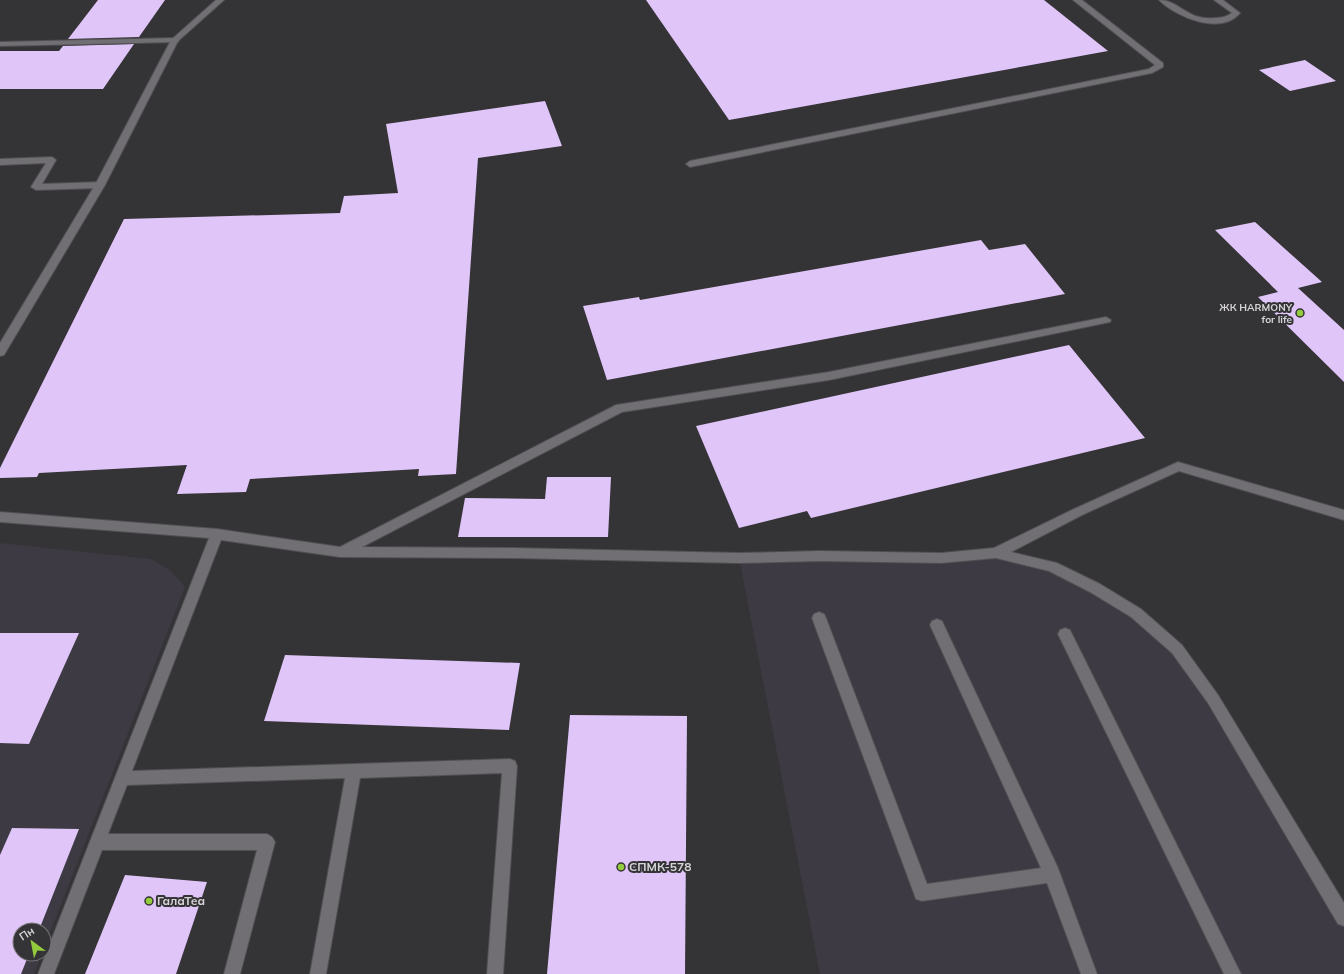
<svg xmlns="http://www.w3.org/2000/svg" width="1344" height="974" viewBox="0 0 1344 974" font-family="Mulish,sans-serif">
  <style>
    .built { fill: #3e3a43 }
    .building { fill: #e0c5f8 }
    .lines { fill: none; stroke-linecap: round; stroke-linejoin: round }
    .service-casing { stroke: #504f52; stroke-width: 2 }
    .minor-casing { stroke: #504f52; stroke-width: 2 }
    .service { fill: #716f73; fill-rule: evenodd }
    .minor { fill: #716f73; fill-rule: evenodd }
    .poi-dot { fill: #93cc3d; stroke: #343336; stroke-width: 1.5 }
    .labels { text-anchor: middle; stroke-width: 4; stroke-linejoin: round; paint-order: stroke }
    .poi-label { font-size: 10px; font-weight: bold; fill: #d6d4d7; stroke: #343336; text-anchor: end }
    .near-poi-label { font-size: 12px; font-weight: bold; fill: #d6d4d7; stroke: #343336; text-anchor: start }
  </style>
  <rect width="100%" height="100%" fill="#343336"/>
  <g class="built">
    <path d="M0,543L151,559L171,571L185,587L44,948V930H20V954H42L34,974H0Z"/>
    <path d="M996,553L1052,567L1095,588L1177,649L1344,918V974H820L739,558Z"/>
  </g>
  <g class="building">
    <path d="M98,0H165L139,37L68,39Z"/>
    <path d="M646,0H1044L1108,51L729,120Z"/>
    <path d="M134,44L103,89H0V51H59L63,46Z"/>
    <path d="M1305,60L1336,81L1290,91L1259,70Z"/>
    <path d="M545,101L562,146L478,158L456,474L418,476L419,469L250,479L246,492L177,494L187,465L39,473L37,477L0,478V468L124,219L340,213L344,196L398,193L386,124Z"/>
    <path d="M1255,222L1322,282L1298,288L1344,330V382L1258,297L1278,292L1215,230Z"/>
    <path d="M981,240L989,250L1025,244L1065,294L607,380L583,306L639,297L640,300Z"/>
    <path d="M1069,345L1145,438L811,518L807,511L739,528L696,426Z"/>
    <path d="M547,477H611L608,537H458L465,498L545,499Z"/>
    <path d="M0,633H79L29,744L0,743Z"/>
    <path d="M285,655L520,663L509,730L264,721Z"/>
    <path d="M570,715L687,716L685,974H547Z"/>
    <path d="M12,828L79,829L39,930H20V954H29L21,974H0V855Z"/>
    <path d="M125,875L207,882L176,974H85Z"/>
  </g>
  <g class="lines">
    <defs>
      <g id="service">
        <path d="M1073,0H1082L1163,63V67L1152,73L690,167L686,164L690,161L1149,69L1155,65Z"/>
        <path d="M1159,0C1179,0 1188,21 1214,18C1221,18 1226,17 1232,13L1214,0H1223L1240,13C1221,36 1176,17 1159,0Z"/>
        <path d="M175,38L179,40L178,42L0,46V42Z"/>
        <path d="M52,157L56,160L42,184L100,182L105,185L100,188L36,190L31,187L46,163L0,165V159Z"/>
        <path d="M1106,317L1111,320L1110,322L829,380L622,412L362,547L514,548L739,553L820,551L941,553L994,548L1074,509L1178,462L1344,510V520L1179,471L1082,515L1011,552L1057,563L1100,584L1141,609L1182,645L1218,695L1344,903V926L1338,924L1208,703L1172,653L1131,617L1090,592L1049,571L996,558L941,563L820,561L739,563L514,558L340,557L221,540L132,771L510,759L515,761L517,766L503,974H487L502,773L360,778L326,974H310L345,778L127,785L108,834H267L272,837L275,842L240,974H224L257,850H102L54,974H38L209,538L0,522V512L217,529L340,547L616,405L829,372Z"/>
        <path d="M819,612L824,614L826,618L927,884L1041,868L930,625L932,621L937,619L942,621L1058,868L1097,974H1081L1047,883L922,901L916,899L812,618L814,614Z"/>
        <path d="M1065,628L1070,630L1241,974H1224L1058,634L1060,630Z"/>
      </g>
      <path id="minor" d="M216,0H224L178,41L105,185L4,355L0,356V343L95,185L171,40Z"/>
    </defs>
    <use href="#service" class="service-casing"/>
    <use href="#minor" class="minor-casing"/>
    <use href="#service" class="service"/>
    <use href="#minor" class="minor"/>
  </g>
  <g class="poi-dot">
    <circle cx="1300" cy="313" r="4"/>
    <circle cx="621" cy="867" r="4"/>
    <circle cx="149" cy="901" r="4"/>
  </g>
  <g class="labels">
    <g class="poi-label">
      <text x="1292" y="311">ЖК HARMONY<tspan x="1292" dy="12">for life</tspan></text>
    </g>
    <g class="near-poi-label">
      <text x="629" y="871">СПМК-578</text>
      <text x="157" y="905">ГалаТеа</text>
    </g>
  </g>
  <g transform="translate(32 942) rotate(328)"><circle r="19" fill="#343336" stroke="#757376"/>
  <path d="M0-3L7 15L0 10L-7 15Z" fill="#93cc3d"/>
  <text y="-6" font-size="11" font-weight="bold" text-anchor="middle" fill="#d6d4d7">Пн</text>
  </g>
</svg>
